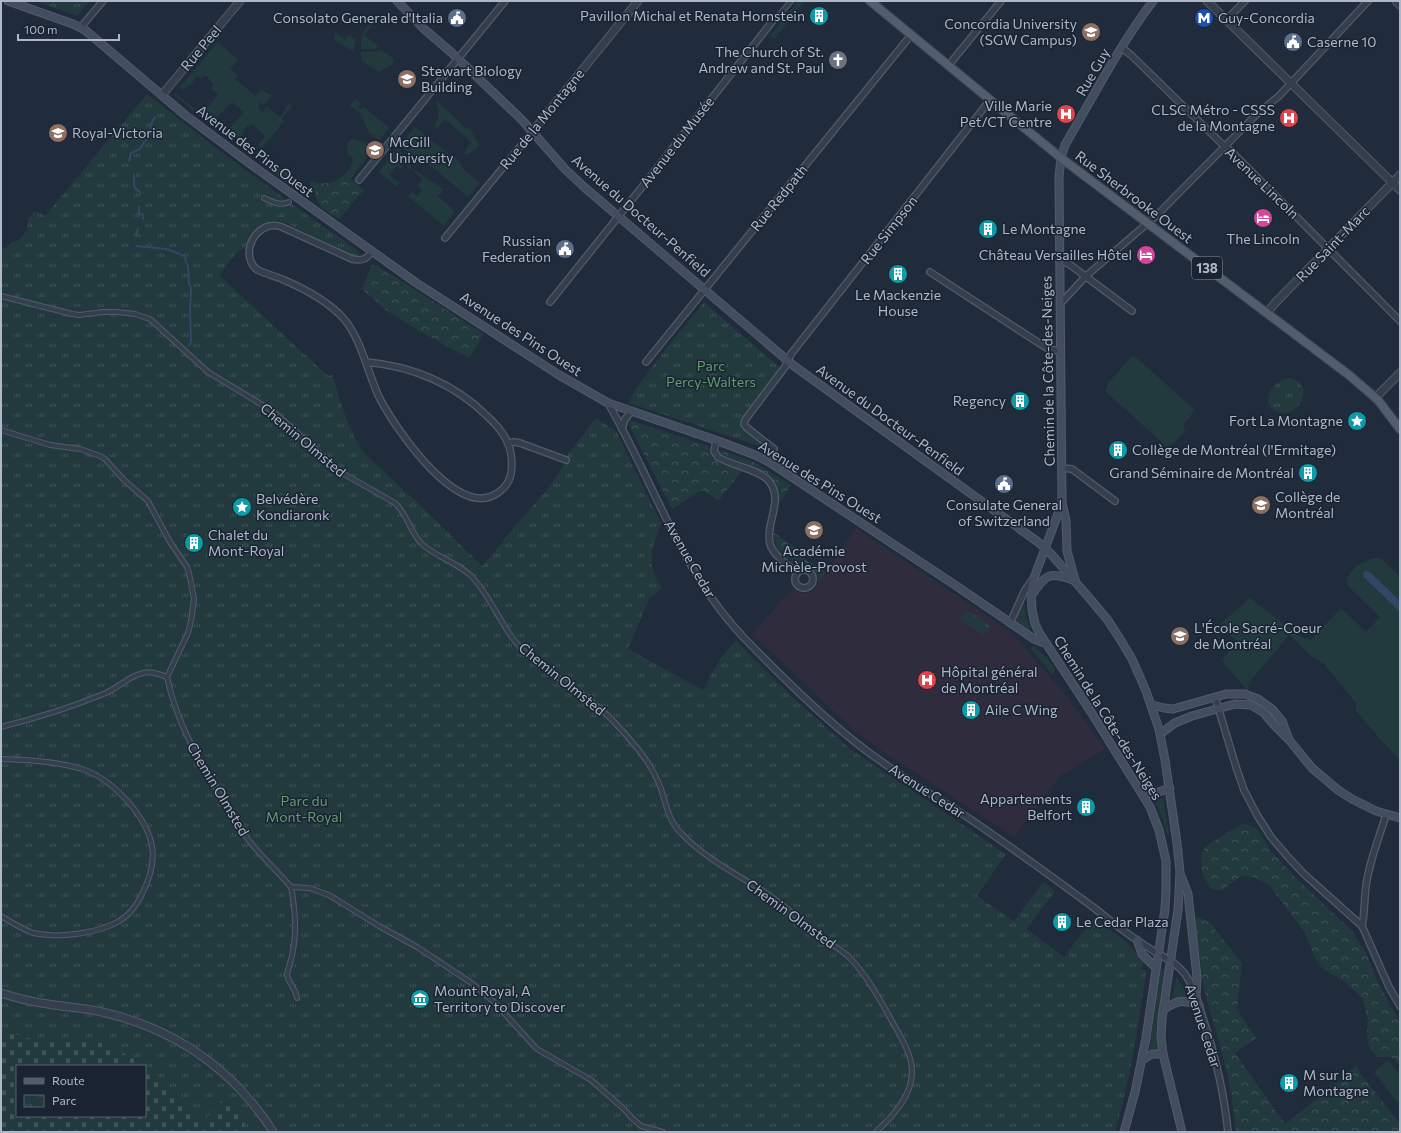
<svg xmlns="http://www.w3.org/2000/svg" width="1401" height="1133" viewBox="0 0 1401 1133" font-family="Commissioner,sans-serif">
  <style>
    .medical { fill: #2f2d3d }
    .green { fill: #223a3d }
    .forest { fill: url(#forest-crowns) }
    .cemetery { fill: url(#cemetery-stones); fill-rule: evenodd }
    .park { fill: url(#park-tufts) }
    .water { fill: #324765 }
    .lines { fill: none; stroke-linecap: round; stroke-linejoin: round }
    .stream { stroke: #324765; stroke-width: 2 }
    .pedestrian-casing { stroke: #525b6a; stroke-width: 6 }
    .minor-casing { stroke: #525b6a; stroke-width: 8 }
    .tertiary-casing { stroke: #525b6a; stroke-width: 9 }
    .secondary-casing { stroke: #525b6a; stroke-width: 9 }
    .primary-casing { stroke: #3d4755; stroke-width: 10 }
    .pedestrian { stroke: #343e4c; stroke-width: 4 }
    .minor { stroke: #343e4c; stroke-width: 5.5 }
    .tertiary { stroke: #343e4c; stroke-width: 7 }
    .secondary { stroke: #424d60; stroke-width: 7 }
    .primary { stroke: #525d6d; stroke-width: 8 }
    .labels { text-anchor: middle; stroke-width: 3; stroke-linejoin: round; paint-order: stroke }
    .shield { fill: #192331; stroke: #828b9b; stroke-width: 1 }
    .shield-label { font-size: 13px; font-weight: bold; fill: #afb8c8 }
    .poi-label { font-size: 14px; fill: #afb8c8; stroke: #192331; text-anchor: start }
    .street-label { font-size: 14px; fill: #afb8c8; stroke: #192331 }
    .park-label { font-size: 14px; fill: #649b71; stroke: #192331 }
  </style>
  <defs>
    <pattern id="forest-crowns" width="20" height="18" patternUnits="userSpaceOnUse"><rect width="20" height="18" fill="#223a3d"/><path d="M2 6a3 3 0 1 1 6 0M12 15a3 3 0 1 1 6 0" fill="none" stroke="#405458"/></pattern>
    <pattern id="cemetery-stones" width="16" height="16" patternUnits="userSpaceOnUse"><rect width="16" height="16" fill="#223a3d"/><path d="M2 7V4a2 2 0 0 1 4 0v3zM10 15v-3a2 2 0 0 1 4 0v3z" fill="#405458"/></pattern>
    <pattern id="park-tufts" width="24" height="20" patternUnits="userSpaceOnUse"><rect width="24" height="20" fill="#223a3d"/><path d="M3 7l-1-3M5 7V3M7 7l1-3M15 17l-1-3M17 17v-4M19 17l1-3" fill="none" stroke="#405458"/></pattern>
  </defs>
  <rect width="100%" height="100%" fill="#202c3c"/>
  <path class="medical" d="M856,528L1010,631L1072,702L1070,703L1073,707L1074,706L1078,711L1105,749L1060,776L1014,837L882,751L856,732L752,634L793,588L798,592L804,594L813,591Z"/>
  <g class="green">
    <path d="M798,1H805L774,39L770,36Z"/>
    <path d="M377,19L364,35L378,46L375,49H361C361,33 363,28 377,19Z"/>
    <path d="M335,32L345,40L349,35L356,39L353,51L334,40Z"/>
    <path d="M218,42L238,60L230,69L238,76L235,79L256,96L261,89L272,96L264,105L260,102L258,108L263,112L266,106L280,117L286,109L285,108L289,103L292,106L282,118L284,121L262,148L258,145L265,136L252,124L249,127L248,125L243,131L244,133L241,137L245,141L237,138L231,140L224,134L244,112L232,102L210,124L175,96V93L202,115L218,94L211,88L213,85L207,76H203L201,79L197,76L190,86H187L183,89L180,87Z"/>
    <path d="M381,50L394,59L393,64L379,72L361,61V52L378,51Z"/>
    <path d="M355,99L361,104L358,107L361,109L364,107L389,128L379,140L369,133L361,114L350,106Z"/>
    <path d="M437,101L467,129L469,128L479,144L476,150L466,155L464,153L471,142L445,119L436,129L434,126C440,118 440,112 436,103Z"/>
    <path d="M415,127L457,160L462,165V168L480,183L468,197L436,170L404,149L400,145Z"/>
    <path d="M351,139L362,141L373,150L353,175L346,173L352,164L353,158L348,156L347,144Z"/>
    <path d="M397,148L403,154L412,168L411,170L404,164L401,169L396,166L389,175L400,183L397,187L379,172Z"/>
    <path d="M269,164L285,170L295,177L289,184L266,167Z"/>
    <path d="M415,171L444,189L438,196L455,211L444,226L408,196L412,192L417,196L422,190L417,186L423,179L414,172Z"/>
    <path d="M1133,355L1195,410L1184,423V430L1186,431L1168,448L1105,391L1109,382Z"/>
    <path d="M1375,558H1380L1400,577V760C1384,743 1369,727 1355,709L1356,703L1324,664L1311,656L1289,635L1251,680L1247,690L1222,661L1236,640L1218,626L1250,598L1301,637L1311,640L1341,608L1366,632L1380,617L1349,587L1346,581C1351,568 1362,561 1375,558Z"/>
    <path d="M1023,602H1024L1027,619L1031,630L1030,632C1012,620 1014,621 1023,602Z"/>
    <path d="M1034,646L1048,659L1055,670L1052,674L1031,649Z"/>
    <path d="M1163,798L1169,834L1167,835L1163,820L1154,799Z"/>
    <path d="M1161,969L1164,970L1156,1025L1157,1050L1149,1052Z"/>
    <path d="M1176,977L1183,987L1188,999L1180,997L1172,1000Z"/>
    <path d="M1388,1060L1400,1075V1099L1397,1102L1374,1072Z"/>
  </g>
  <g class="forest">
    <path d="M346,173L353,175L350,179L364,190L339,219L322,208L314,195L316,193L309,184L311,181C324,186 337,183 346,173Z"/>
    <path d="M372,265L377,266L394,276L484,334L469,358L419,331L386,310L362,289Z"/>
    <path d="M630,420L709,446C708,461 731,466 742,471L719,500L702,490L672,509L631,429L629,423Z"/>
    <path d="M721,450L754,462L791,485L779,504C779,468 753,468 726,456L720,453Z"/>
    <path d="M773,532L798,549L789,560L777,547Z"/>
    <path d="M796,553L826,572L820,582L818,581C817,561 802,570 790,561Z"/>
    <path d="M1243,823L1256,828L1272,852L1293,875L1352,931L1366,953L1379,984L1400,1022V1065L1391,1057H1377L1369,1047L1367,1034L1368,1021L1363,999L1344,981L1325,970L1319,965L1312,951L1305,933L1269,885L1254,877L1242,876L1231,883L1223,890L1211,889L1202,874L1201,856L1205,847Z"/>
    <path d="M1197,917L1210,923L1242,963L1237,1010L1256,1038L1235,1053L1285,1124L1338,1082L1342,1080V1077L1356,1066L1358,1067L1360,1073L1400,1124V1132H1236L1232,1099L1226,1067L1204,990L1195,919Z"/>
  </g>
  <path class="cemetery" d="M1,1007L189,1063L257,1132H1ZM17,1066H145V1116H17Z"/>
  <g class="park">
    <path d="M35,1H89L77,16Z"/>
    <path d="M147,94C215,148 284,200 356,249L360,254L357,256L351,255L286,223C268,216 250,232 245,248C234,251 226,267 220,276L328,376L332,375C341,401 348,432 365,454L422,507L482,566C494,554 504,539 515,526C531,507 562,477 568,454L596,418L616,431L661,523C652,548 645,563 662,587L653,596L650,597L628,649L703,690C712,672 721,655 736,641L788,693L849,748L1006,854L977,896L1014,921L1043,882L1055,891L1027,929L1064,957L1094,918L1125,941L1144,962L1142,969L1146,970V973C1138,1026 1130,1080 1115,1132H247L242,1119L223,1099L203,1122L173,1088L136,1059L100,1043L31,1039L1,1030V249L6,248L13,241H18L27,230L28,219L34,212H38L45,216Z"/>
    <path d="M704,302L780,368L741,420L743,429L768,448V449L629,403L634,392L651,368Z"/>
    <path d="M1288,378C1321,383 1294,426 1274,410C1260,399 1274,381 1288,378Z"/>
    <path d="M967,610L990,626L984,635L960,619Z"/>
  </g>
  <path class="water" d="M1365,571L1370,572L1400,601V612L1364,577L1363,573Z"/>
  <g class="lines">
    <g class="stream">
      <path d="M129,161L131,153L140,149L144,142L148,138L150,134L152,122L155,117"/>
      <path d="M134,175C134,183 132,188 139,191L140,193"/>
      <path d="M139,207V213L143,215V219"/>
      <path d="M136,234L138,229"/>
      <path d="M136,246L166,249L185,256V258L188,267L189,284L191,288L190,312L191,342L189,345"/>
    </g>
    <defs>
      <g id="pedestrian">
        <path d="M775,18L781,13L791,1"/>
        <path d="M264,198C272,202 280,206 289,202"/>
        <path d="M1,296L72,314L79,315L103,312H117L135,314L150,319L208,372L274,412L312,446L337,470L395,503C407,514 410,531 421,543C435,557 457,562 471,576C492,597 500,626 520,647C540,668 570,684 592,702C609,715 624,732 637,748C647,760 656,775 661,789C666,804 669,821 680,832C704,858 736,874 765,892C784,905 801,921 819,935C829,943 841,949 850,958C868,977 880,1000 893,1023C900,1035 908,1048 911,1062C917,1091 895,1114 876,1132"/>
        <path d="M1,430L50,445L80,449L100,456L105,459L124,480L148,501L170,542L187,567L189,573L194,599L191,621L188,633L167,677C159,674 152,671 143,673C129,676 119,687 106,693C72,707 37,718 1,727"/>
        <path d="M167,677C176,720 195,754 218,791C228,808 238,826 250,842C263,858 278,872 291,887L309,888L329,895L379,926L417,947L473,984L495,1003L537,1049L591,1080L624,1109L632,1118L641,1126L663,1132"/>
        <path d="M1,759C28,760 56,761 82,769C101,775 118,790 131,805C155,835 160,859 142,894C137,905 130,915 119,921C106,929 90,932 76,934C62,936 47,936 33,933C22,929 11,922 1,916"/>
        <path d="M291,887C295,908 297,929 293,950C292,958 289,966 287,974C288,983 296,989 297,998"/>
      </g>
      <g id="minor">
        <path d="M1226,20L1245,1"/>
        <path d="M81,27L103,1"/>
        <path d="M1122,48L1131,55L1220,142L1231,151L1400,321"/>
        <path d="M948,66L1001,1"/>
        <path d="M359,180L505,1"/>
        <path d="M445,238L533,131"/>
        <path d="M1060,261L1069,264L1132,311"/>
        <path d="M930,272L1048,349L1060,351"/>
        <path d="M550,302L638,192L775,18"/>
        <path d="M1060,304L1086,276L1156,216L1256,115L1279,96L1368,1"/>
        <path d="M366,362C412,366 455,384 487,416C499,427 508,438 511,454C513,469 512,483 499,492C459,523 396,429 380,399C368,375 362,340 344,319C329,302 305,289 284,280C275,276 265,274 256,269C238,251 259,218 282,227L352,259C362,261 366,260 372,251"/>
        <path d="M646,362L911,35"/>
        <path d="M608,403C655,484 682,576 749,643C783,678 820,715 859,745C893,772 931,794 967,817C1010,846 1051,876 1093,907C1111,921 1129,936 1149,948C1162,957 1175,961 1185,974C1194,987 1198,1001 1202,1015C1215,1054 1224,1092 1228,1132"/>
        <path d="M622,429L625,419L631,412"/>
        <path d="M716,441L714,451L718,457C732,466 758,469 768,480C786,500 763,525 771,547C776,558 789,565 797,573"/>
        <path d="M508,443L514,442L520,443L566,460"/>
        <path d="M769,462L774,449L746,427L744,424L745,420L785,367L791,354L990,100"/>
        <path d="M1062,468L1072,469L1115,501"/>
        <circle cx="804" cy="579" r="9"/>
        <path d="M1010,623L1025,590L1032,580"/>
        <path d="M1215,697L1237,770L1244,790L1257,815L1271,837L1288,857L1304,874L1362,926L1389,987L1400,1006"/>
        <path d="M1362,926C1365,913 1364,900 1366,886C1369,862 1379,838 1386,815"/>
      </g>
      <g id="tertiary">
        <path d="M1207,1L1400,190"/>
        <path d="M1396,1L1400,5"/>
        <path d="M162,95L240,1"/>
        <path d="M533,131L638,1"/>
        <path d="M1267,313L1275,303L1400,175"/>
        <path d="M1375,398L1400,373"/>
        <path d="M1,993C16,998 32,1002 48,1004C66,1007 84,1008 102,1012C155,1024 200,1048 238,1087C251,1101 263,1115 273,1132"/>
      </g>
      <g id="secondary">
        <path d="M8,1L73,24L85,30L185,115L260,171L415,282L559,375L608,403L721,442L755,455L769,462L955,585L1034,639L1047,644"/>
        <path d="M397,1L424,29L452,53L522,120L565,169L584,187L794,366L1038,542L1051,554L1085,593L1107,619L1120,639L1132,659L1146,691L1159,729L1165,760L1177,843L1180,872L1178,910L1162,1018L1161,1037L1163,1054L1182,1132"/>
        <path d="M1062,503L1066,520L1067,551L1075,580"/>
        <path d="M1031,596C1046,575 1047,571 1073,580"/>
        <path d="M1152,705L1164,708L1173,709L1226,694H1245L1258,699L1273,710L1282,721L1288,737"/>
        <path d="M1160,734L1175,723L1192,716L1235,704L1251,705L1264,713L1275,726L1290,741L1312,768L1338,790L1352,799L1376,811L1400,818"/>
        <path d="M1142,794L1156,793L1170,788"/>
        <path d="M1181,876L1188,894L1197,977L1196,996"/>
        <path d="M1137,940L1142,954L1156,968"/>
        <path d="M1163,1010C1179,999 1182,1000 1199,1005"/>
        <path d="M1142,1060L1152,1054H1163"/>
        <path d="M1124,1132L1135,1092L1146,1038L1165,909L1166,891V861L1159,830L1150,807L1091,712L1040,634L1035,624L1032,610L1031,591L1034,578L1062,503L1059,177L1061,158L1065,145C1093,97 1119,46 1153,1"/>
      </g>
      <path id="primary" d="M870,1L1061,158L1349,375L1378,400L1400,429"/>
    </defs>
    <use href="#pedestrian" class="pedestrian-casing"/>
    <use href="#minor" class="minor-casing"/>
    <use href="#tertiary" class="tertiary-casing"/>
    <use href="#secondary" class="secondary-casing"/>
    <use href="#primary" class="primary-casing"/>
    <use href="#pedestrian" class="pedestrian"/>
    <use href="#minor" class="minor"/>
    <use href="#tertiary" class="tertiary"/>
    <use href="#secondary" class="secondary"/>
    <use href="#primary" class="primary"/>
  </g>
  <defs>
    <symbol id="building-disc" viewBox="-11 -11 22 22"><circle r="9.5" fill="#0f9aa8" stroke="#192331"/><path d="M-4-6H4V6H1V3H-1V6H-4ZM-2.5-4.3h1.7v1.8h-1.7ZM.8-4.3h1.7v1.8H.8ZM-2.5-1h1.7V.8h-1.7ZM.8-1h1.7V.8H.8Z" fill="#fff"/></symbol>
    <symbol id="civic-disc" viewBox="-11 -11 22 22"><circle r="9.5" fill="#5c6f8a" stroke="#192331"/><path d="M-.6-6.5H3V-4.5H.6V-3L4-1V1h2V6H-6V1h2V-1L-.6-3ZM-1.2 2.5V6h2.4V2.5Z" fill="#fff"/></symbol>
    <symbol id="metro-disc" viewBox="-11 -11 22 22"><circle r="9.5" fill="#1a4fb4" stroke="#192331"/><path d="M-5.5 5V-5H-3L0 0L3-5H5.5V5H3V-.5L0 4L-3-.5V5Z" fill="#fff"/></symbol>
    <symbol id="university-disc" viewBox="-11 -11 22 22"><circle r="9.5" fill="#8d6e63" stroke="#192331"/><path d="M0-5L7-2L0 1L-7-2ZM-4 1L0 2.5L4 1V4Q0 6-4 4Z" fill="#fff"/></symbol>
    <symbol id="church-disc" viewBox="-11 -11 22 22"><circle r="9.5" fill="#6b7280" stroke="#192331"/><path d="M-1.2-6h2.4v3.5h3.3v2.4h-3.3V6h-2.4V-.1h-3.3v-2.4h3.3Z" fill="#fff"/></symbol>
    <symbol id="hospital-disc" viewBox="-11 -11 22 22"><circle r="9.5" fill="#e0444e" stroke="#192331"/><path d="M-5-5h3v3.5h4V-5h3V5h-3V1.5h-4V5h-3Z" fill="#fff"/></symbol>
    <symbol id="hotel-disc" viewBox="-11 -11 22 22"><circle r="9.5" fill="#d1479c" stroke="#192331"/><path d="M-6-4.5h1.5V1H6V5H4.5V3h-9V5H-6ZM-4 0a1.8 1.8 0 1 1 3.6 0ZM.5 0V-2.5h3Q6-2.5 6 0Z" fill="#fff"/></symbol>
    <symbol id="sight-disc" viewBox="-11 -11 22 22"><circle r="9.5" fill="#0f9aa8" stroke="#192331"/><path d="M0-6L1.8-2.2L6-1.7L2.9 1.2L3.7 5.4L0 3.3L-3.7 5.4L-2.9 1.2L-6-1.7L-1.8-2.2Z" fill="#fff"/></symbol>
    <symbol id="school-disc" viewBox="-11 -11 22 22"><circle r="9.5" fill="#8d6e63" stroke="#192331"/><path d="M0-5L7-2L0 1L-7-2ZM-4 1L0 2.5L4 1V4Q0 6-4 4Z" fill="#fff"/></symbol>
    <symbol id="museum-disc" viewBox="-11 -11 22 22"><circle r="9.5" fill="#0f9aa8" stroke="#192331"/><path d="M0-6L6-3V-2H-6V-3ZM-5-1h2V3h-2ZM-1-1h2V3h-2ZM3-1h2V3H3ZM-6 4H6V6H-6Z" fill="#fff"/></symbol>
  </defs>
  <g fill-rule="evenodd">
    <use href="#building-disc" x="808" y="5" width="22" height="22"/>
    <use href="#civic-disc" x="446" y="7" width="22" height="22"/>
    <use href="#metro-disc" x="1193" y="7" width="22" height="22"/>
    <use href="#university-disc" x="1080" y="21" width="22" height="22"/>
    <use href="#civic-disc" x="1282" y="31" width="22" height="22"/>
    <use href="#church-disc" x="827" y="49" width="22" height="22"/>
    <use href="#university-disc" x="396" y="68" width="22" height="22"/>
    <use href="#hospital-disc" x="1055" y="103" width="22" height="22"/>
    <use href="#hospital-disc" x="1278" y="107" width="22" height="22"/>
    <use href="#university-disc" x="47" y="122" width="22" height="22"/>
    <use href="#university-disc" x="364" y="139" width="22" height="22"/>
    <use href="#hotel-disc" x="1252" y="207" width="22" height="22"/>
    <use href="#building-disc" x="977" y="218" width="22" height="22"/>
    <use href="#civic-disc" x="554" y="238" width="22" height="22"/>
    <use href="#hotel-disc" x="1135" y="244" width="22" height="22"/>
    <use href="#building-disc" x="887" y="263" width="22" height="22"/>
    <use href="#building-disc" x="1009" y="390" width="22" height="22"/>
    <use href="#sight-disc" x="1346" y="410" width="22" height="22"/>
    <use href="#building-disc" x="1107" y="439" width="22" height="22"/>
    <use href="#building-disc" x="1297" y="462" width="22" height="22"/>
    <use href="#civic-disc" x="993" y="473" width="22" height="22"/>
    <use href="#school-disc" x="1250" y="494" width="22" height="22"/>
    <use href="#sight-disc" x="231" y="496" width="22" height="22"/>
    <use href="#school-disc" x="803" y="519" width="22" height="22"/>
    <use href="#building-disc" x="183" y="532" width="22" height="22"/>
    <use href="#school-disc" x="1169" y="625" width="22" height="22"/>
    <use href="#hospital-disc" x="916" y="669" width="22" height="22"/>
    <use href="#building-disc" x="960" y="699" width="22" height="22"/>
    <use href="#building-disc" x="1075" y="796" width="22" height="22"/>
    <use href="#building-disc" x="1051" y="911" width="22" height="22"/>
    <use href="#museum-disc" x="409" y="988" width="22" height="22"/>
    <use href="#building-disc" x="1278" y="1072" width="22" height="22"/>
  </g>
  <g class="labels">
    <rect class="shield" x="1192" y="257" width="30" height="22" rx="3"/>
    <g class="shield-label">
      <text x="1207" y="273">138</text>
    </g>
    <g class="poi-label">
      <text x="805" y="21" text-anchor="end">Pavillon Michal et Renata Hornstein</text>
      <text x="443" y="23" text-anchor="end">Consolato Generale d'Italia</text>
      <text x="1218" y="23">Guy-Concordia</text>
      <text x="1077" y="29" text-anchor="end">Concordia University<tspan x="1077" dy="16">(SGW Campus)</tspan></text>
      <text x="1307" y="47">Caserne 10</text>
      <text x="824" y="57" text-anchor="end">The Church of St.<tspan x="824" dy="16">Andrew and St. Paul</tspan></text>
      <text x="421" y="76">Stewart Biology<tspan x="421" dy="16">Building</tspan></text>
      <text x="1052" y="111" text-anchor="end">Ville Marie<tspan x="1052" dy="16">Pet/CT Centre</tspan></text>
      <text x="1275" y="115" text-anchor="end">CLSC Métro - CSSS<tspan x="1275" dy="16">de la Montagne</tspan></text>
      <text x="72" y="138">Royal-Victoria</text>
      <text x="389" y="147">McGill<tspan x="389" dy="16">University</tspan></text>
      <text x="1002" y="234">Le Montagne</text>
      <text x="1263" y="244" text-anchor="middle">The Lincoln</text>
      <text x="551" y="246" text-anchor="end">Russian<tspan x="551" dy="16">Federation</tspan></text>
      <text x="1132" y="260" text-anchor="end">Château Versailles Hôtel</text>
      <text x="898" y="300" text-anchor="middle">Le Mackenzie<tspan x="898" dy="16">House</tspan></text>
      <text x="1006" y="406" text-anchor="end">Regency</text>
      <text x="1343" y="426" text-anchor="end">Fort La Montagne</text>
      <text x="1132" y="455">Collège de Montréal (l'Ermitage)</text>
      <text x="1294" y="478" text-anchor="end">Grand Séminaire de Montréal</text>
      <text x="1275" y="502">Collège de<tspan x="1275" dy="16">Montréal</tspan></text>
      <text x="256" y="504">Belvédère<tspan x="256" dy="16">Kondiaronk</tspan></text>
      <text x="1004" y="510" text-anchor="middle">Consulate General<tspan x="1004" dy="16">of Switzerland</tspan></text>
      <text x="208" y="540">Chalet du<tspan x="208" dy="16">Mont-Royal</tspan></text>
      <text x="814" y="556" text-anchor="middle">Académie<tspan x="814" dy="16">Michèle-Provost</tspan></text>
      <text x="1194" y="633">L'École Sacré-Coeur<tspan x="1194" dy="16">de Montréal</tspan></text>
      <text x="941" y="677">Hôpital général<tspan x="941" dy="16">de Montréal</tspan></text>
      <text x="985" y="715">Aile C Wing</text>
      <text x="1072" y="804" text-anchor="end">Appartements<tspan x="1072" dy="16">Belfort</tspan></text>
      <text x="1076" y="927">Le Cedar Plaza</text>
      <text x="434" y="996">Mount Royal, A<tspan x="434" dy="16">Territory to Discover</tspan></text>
      <text x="1303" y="1080">M sur la<tspan x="1303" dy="16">Montagne</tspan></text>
    </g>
    <g class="street-label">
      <text transform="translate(201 48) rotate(-50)" y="5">Rue Peel</text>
      <text transform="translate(1093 72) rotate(-60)" y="5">Rue Guy</text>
      <text transform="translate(542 119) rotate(-51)" y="5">Rue de la Montagne</text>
      <text transform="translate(677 142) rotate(-52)" y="5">Avenue du Musée</text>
      <text transform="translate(255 151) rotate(37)" y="5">Avenue des Pins Ouest</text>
      <text transform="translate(1262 183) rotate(44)" y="5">Avenue Lincoln</text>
      <text transform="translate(1134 197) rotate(37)" y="5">Rue Sherbrooke Ouest</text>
      <text transform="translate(779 198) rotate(-51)" y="5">Rue Redpath</text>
      <text transform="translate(641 216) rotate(41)" y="5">Avenue du Docteur-Penfield</text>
      <text transform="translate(889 230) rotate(-52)" y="5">Rue Simpson</text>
      <text transform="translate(1333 244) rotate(-46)" y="5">Rue Saint-Marc</text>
      <text transform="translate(521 334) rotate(33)" y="5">Avenue des Pins Ouest</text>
      <text transform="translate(1048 371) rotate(-91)" y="5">Chemin de la Côte-des-Neiges</text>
      <text transform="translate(890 420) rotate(36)" y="5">Avenue du Docteur-Penfield</text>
      <text transform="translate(303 440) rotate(40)" y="5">Chemin Olmsted</text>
      <text transform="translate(820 482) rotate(32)" y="5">Avenue des Pins Ouest</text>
      <text transform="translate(690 559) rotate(60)" y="5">Avenue Cedar</text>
      <text transform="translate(562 679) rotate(39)" y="5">Chemin Olmsted</text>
      <text transform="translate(1108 718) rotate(58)" y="5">Chemin de la Côte-des-Neiges</text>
      <text transform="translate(218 789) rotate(59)" y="5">Chemin Olmsted</text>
      <text transform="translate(927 791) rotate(33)" y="5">Avenue Cedar</text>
      <text transform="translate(791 914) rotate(36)" y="5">Chemin Olmsted</text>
      <text transform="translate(1203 1026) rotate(72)" y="5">Avenue Cedar</text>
    </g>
    <g class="park-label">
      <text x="711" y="371">Parc<tspan x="711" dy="16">Percy-Walters</tspan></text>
      <text x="304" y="806">Parc du<tspan x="304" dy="16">Mont-Royal</tspan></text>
    </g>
  </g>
  <rect width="1401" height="1133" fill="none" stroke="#afb8c8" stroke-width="4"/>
  <rect x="16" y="1065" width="130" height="52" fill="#192331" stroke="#555f6d"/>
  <rect x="24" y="1078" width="20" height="6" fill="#525d6d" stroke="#555f6d"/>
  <text x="52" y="1085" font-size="12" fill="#afb8c8">Route</text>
  <rect x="24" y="1095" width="20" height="12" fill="url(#park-tufts)" stroke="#555f6d"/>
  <text x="52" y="1105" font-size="12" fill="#afb8c8">Parc</text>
  <path d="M18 34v6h101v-6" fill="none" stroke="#afb8c8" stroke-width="2"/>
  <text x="24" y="34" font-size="12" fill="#afb8c8" stroke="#192331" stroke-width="3" paint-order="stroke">100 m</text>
</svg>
